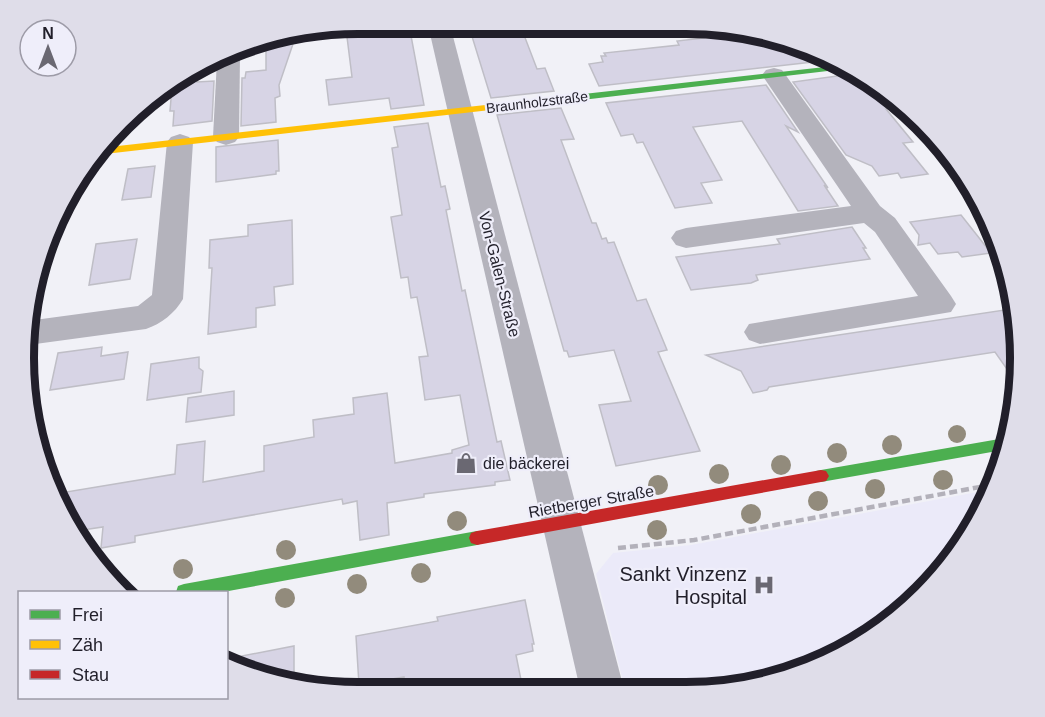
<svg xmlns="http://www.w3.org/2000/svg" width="1045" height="717" viewBox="0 0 1045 717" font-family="Arial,sans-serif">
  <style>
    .built { fill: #ebeaf9 }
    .building { fill: #d7d4e5; stroke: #bfbec6; stroke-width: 1.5 }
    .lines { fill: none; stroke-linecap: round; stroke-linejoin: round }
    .path { stroke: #b3b1ba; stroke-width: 4.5; stroke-dasharray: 8 4; stroke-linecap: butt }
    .street { fill: #b4b3bc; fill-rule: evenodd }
    .fast { fill: #4caf50; fill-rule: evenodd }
    .slow { fill: #ffc107; fill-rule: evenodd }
    .jam { fill: #c62828; fill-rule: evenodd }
    .tree { fill: #928b7c }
    .labels { text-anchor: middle; stroke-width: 4.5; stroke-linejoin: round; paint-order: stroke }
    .far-street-label { font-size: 14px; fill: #211f2a; stroke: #efeefa }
    .street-label { font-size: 16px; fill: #211f2a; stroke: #efeefa }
    .poi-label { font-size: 16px; fill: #211f2a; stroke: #efeefa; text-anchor: start }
    .near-poi-label { font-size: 20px; fill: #211f2a; stroke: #efeefa; text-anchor: end }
    .rim { fill: none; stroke: #211f2a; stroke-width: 8 }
  </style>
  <rect width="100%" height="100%" fill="#f1f1f7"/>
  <path class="built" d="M994,489L923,595L835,658L751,687L625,689L596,574L613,553L691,545Z"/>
  <g class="building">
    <path d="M375,24L409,25L424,105L391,109L389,98L329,105L326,80L352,77L347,37L377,34Z"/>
    <path d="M510,26L514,36L524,35L537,69L545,68L554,91L491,98L470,30Z"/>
    <path d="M756,32L831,60L599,86L589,64L603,62L601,56H606L604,53L679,45L677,41Z"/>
    <path d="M295,38L279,85L280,96L275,98L276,122L241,126L242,78H245L246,72L266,70V41Z"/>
    <path d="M199,69L197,82L214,81L212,121L173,126L174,111H170L171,99L168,85Z"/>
    <path d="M859,73L903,107L886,109L913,142L903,143L928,174L901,178L898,173L879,176L872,166L846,155L793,82Z"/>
    <path d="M766,85L798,132L786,126L828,188L824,185L838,206L798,211L742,121L693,127L722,180L701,183L712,203L675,208L643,142L637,143L633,134L621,136L606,103Z"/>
    <path d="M561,108L574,139L561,140L592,223H596L602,239L606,238L608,243L614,242L637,301L646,299L667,350L658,352L700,451L616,466L599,405L631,401L614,350L569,357L567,351H564L497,115Z"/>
    <path d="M428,123L441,187L445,186L450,209L446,210L462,291L465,290L497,442L501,441L510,480L495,482V485L424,494V497L387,503L389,535L360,540L357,501L343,504L342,499L135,536V542L101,548L103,527L76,531L59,507L54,494L175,474L177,445L205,441L203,482L264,471V446L314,437L313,420L354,414L353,398L387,393L395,463L452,453V450L469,445L460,395L425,400L419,357L428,356L417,297L411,298L408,277L401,278L391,217L402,215L392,148L398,147L394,127Z"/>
    <path d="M278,140L279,171H276V174L216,182V147Z"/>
    <path d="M155,166L151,197L122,200L128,169Z"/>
    <path d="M961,215L991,253L962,257L958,252L938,254L930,243L918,245L919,235L910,222Z"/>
    <path d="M292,220L293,284L274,287L275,305L256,308V327L208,334L212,268H209L210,240L248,236V225Z"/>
    <path d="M852,227L866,248H863L870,259L756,275L758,280L751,283L691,290L676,257L780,244L777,239Z"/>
    <path d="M137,239L130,279L89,285L96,244Z"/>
    <path d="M1011,309L1021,359L1016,382L995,352L769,387L767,390L753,393L741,371L706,355Z"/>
    <path d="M102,347L101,356L128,352L124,379L50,390L58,353Z"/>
    <path d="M199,357V368L203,371L201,392L147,400L151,364Z"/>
    <path d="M234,391V415L186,422L188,398Z"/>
    <path d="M525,600L534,644H532L533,651L516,655L523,690L405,692L404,677L359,685L356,636L438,621L437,617Z"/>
    <path d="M294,646V680L226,665V659Z"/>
  </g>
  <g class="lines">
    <path class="path" d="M618,548L694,540L996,484"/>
    <g class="street">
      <path d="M428,25H450L624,689H580Z"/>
      <path d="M238,51L240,55L239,137L235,142L226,145L217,142L213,137L217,60Z"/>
      <path d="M774,68L782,70L880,206L895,218L951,296L956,304L951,312L760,344L749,340L744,332L749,324L918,296L875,232L864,223L686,248L676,245L671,238L676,231L686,228L851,206L762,75L766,70Z"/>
      <path d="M180,134L189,137L193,142L183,299C175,313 161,324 146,329L28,345L27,321L138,306L152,295L167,142L171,137Z"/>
    </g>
    <g class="fast">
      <path d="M843,65L853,68L548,104L543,101L548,98Z"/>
      <path d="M1005,438L1003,450L821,482L816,481L813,476L816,471L821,470Z"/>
      <path d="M477,531L483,533L485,538L483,543L477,545L223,592H176L178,586L184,584Z"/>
    </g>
    <path class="slow" d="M548,98L552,99V103L96,155L100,148Z"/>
    <path class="jam" d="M821,470L826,471L829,476L826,481L821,482L477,545L471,543L469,538L471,533L477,531Z"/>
  </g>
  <g class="tree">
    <circle cx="957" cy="434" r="9"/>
    <circle cx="892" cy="445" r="10"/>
    <circle cx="837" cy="453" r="10"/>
    <circle cx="781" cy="465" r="10"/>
    <circle cx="719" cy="474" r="10"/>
    <circle cx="943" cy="480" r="10"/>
    <circle cx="658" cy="485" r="10"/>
    <circle cx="875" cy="489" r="10"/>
    <circle cx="818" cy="501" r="10"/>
    <circle cx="751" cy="514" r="10"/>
    <circle cx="457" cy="521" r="10"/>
    <circle cx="657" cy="530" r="10"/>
    <circle cx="286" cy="550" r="10"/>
    <circle cx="183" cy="569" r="10"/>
    <circle cx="421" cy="573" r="10"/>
    <circle cx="357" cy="584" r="10"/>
    <circle cx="285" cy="598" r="10"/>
  </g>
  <defs>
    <symbol id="shop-bare" viewBox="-9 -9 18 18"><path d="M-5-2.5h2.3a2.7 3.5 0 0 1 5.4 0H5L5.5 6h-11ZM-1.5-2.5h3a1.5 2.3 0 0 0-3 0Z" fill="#6a6872" stroke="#efeefa" stroke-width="2.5" paint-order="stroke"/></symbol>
    <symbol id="hospital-bare" viewBox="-9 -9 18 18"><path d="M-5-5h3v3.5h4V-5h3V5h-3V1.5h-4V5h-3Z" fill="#6a6872" stroke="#efeefa" stroke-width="2.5" paint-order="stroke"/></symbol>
  </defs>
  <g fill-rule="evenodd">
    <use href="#shop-bare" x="451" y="448" width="30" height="30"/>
    <use href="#hospital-bare" x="749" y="570" width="30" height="30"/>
  </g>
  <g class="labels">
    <g class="far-street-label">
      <text transform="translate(537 102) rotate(-7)" y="5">Braunholzstraße</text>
    </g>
    <g class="street-label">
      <text transform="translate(500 274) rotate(76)" y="6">Von-Galen-Straße</text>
      <text transform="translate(591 501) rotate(-10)" y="6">Rietberger Straße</text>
    </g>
    <g class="poi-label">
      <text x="483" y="469">die bäckerei</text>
    </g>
    <g class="near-poi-label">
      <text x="747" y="581">Sankt Vinzenz<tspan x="747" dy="23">Hospital</tspan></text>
    </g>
  </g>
  <path d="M0 0H1045V717H0ZM358 34H686A324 324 0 0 1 1010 358V358A324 324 0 0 1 686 682H358A324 324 0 0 1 34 358V358A324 324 0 0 1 358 34Z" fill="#dfdde9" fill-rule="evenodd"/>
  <path class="rim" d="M358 34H686A324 324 0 0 1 1010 358V358A324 324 0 0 1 686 682H358A324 324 0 0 1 34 358V358A324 324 0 0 1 358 34Z"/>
  <rect x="18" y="591" width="210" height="108" fill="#efeefa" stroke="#9d9ba7" stroke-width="1.5"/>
  <rect x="30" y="610" width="30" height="9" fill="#4caf50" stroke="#9d9ba7" stroke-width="1.5"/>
  <text x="72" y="621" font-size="18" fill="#211f2a">Frei</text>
  <rect x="30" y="640" width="30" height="9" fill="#ffc107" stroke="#9d9ba7" stroke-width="1.5"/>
  <text x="72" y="651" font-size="18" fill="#211f2a">Zäh</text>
  <rect x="30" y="670" width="30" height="9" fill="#c62828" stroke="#9d9ba7" stroke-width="1.5"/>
  <text x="72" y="681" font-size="18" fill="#211f2a">Stau</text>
  <g transform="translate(48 48)"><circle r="28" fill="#efeefa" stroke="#9d9ba7" stroke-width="1.5"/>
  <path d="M0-4.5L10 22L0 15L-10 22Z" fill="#6a6872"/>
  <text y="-9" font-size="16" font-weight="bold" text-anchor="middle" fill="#211f2a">N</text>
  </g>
</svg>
